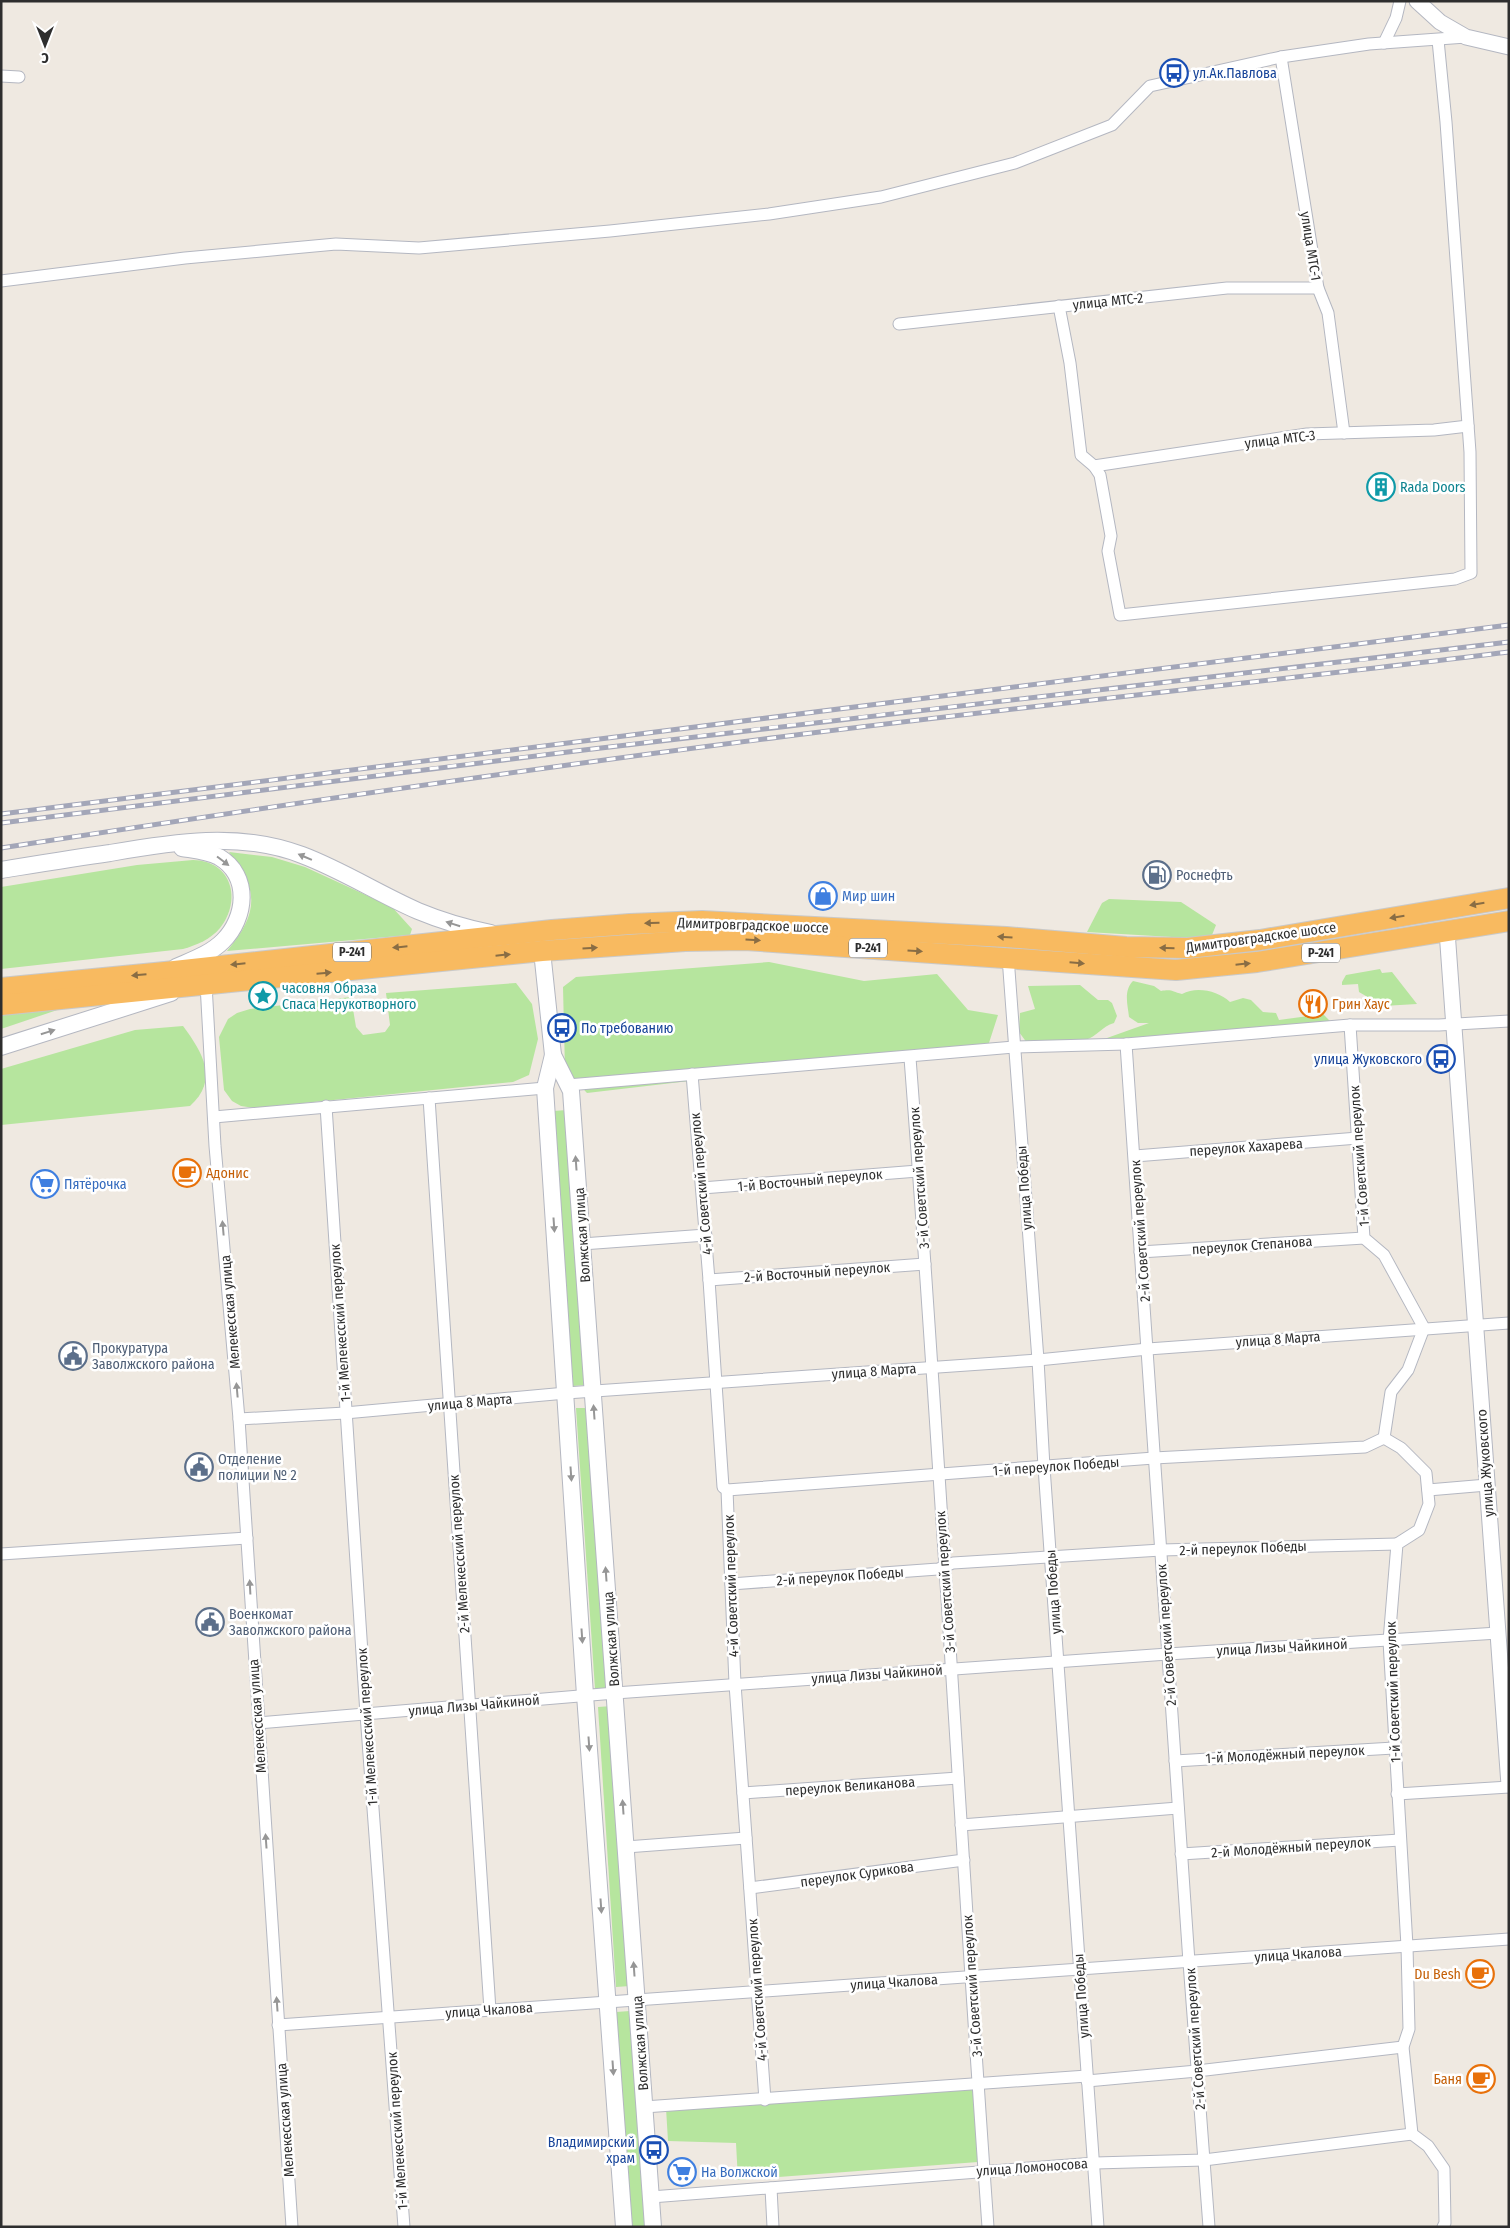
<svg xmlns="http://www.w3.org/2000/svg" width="1510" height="2228" viewBox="0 0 1510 2228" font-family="'Fira Sans Condensed',sans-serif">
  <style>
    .green { fill: #b6e59e }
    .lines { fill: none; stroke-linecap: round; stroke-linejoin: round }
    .minor-casing { stroke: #b4b7c1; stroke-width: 13 }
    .tertiary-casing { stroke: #b4b7c1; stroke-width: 17 }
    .secondary-casing { stroke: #b4b7c1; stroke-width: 18 }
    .trunk-casing { stroke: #c9c9c9; stroke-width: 22 }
    .minor { stroke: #fff; stroke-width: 11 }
    .tertiary { stroke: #fff; stroke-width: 15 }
    .secondary { stroke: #fff; stroke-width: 16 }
    .trunk { stroke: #f8ba60; stroke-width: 20 }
    .rail-casing { stroke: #a3a6b8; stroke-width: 5 }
    .rail { stroke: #fff; stroke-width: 3; stroke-dasharray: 9; stroke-linecap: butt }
    .oneway { fill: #969696 }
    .oneway2 { fill: #896d44 }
    .labels { text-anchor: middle; stroke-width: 5; stroke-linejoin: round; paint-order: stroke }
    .shield { fill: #fff; stroke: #6d6d6d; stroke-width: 1 }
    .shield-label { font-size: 12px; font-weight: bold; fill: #2e2e2e }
    .transit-label { font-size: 14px; fill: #164399; stroke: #fff; text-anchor: start }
    .street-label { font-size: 14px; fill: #2e2e2e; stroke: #fff }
    .culture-label { font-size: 14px; fill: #0d838f; stroke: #fff; text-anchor: start }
    .service-label { font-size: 14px; fill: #4e5e75; stroke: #fff; text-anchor: start }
    .shop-label { font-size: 14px; fill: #366cbe; stroke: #fff; text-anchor: start }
    .food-label { font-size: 14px; fill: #c56008; stroke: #fff; text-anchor: start }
  </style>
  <rect width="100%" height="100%" fill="#efe9e1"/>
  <g class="green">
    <path d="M229,852L272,857L305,867L392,907L412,929L410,935L227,951C258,914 260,890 229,852Z"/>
    <path d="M193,860C232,861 242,900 220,928C211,939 197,945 183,949L1,969V887L137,865Z"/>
    <path d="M1109,899L1181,902L1216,925L1212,935L1189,938L1087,932L1102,903Z"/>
    <path d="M769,962L864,981L937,974L968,1010L998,1015L988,1046L587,1093L565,1070L563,987L576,977Z"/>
    <path d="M1380,969L1382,973L1392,972L1417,1004L1383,1006L1359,992L1358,984L1342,985V982L1346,975Z"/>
    <path d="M1133,981L1154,986L1161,991C1173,989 1172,992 1182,994C1197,986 1218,991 1230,1002L1243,998L1251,1000L1263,1012L1276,1013L1279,1020L1323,1014L1331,1022L1106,1041L1107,1038L1149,1023H1138L1129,1017C1128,1006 1123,991 1133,981Z"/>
    <path d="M516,983L532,1004L538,1039L529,1075L513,1082L254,1108L241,1106L232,1101L224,1090L219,1037L228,1019L237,1013L250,1009L351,997L356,1027L363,1035L385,1032L390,1025L386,993Z"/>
    <path d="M1080,985L1098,1000H1108L1112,1003L1117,1016L1114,1023C1102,1026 1097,1037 1085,1040C1068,1045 1047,1045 1030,1047L1019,1032L1020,1013L1035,1009L1028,986Z"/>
    <path d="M78,1003L1,1029V1013Z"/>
    <path d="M183,1026C203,1053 219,1080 190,1106L1,1125V1069L135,1030Z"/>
    <path d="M567,1110L585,1385L573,1386L553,1111Z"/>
    <path d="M576,1408H590L609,1688L595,1689Z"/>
    <path d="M612,1706L630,1986L616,1987L598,1707Z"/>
    <path d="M630,2011L646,2227H632L616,2012Z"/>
    <path d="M973,2086L978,2162L738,2180L736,2143L668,2141L666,2108Z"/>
  </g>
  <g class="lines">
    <defs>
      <g id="minor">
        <path d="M1384,43L1396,18L1400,1"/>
        <path d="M1281,57L1318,288L1328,313L1344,433"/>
        <path d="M1,76L19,77"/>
        <path d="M1,281L185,258L336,244L419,248L610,231L769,214L881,197L1015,163L1112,125L1150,86L1281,57L1369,44L1466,37"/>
        <path d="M1059,306L1070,363L1081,455L1094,466L1100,475L1111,536L1108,551L1120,615L1455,579L1471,573L1470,452L1446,122L1438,40"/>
        <path d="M899,324L1227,288H1318"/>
        <path d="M1094,466L1307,434L1434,430L1468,426"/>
        <path d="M1008,957L1038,1360L1044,1467L1098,2227"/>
        <path d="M206,984L215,1146L239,1419L292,2227"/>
        <path d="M1350,1025L1364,1238L1384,1255L1424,1328L1408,1370L1391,1392L1384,1438L1401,1448L1426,1473L1429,1504L1419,1530L1397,1544L1389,1641L1407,1946L1409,2029L1403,2047L1412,2134L1428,2146L1444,2169L1445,2223L1443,2227"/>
        <path d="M1126,1044L1189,1962L1209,2227"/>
        <path d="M910,1058C940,1447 960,1837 988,2227"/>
        <path d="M692,1074L709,1280L723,1487L727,1490L735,1684L765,2100"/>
        <path d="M568,1085L1014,1047L1126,1044L1350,1025H1439L1509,1021"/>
        <path d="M429,1098L490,2010"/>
        <path d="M326,1106L366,1714L404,2227"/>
        <path d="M214,1117L545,1088"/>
        <path d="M1135,1156L1358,1138"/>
        <path d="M702,1188L918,1171"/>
        <path d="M582,1244L706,1235"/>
        <path d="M1140,1252L1364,1238"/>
        <path d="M709,1280L925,1264"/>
        <path d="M239,1419L345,1413L566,1393L1038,1360L1148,1349L1509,1323"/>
        <path d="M727,1490L1154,1458L1365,1447L1384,1438"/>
        <path d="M1428,1490L1487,1485"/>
        <path d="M1,1554L247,1538"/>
        <path d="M731,1584L938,1569L953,1563L1161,1550L1397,1544"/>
        <path d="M258,1723L615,1693L1168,1654L1498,1633"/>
        <path d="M1175,1761L1394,1748"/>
        <path d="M743,1793L958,1778"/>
        <path d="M1397,1794L1509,1787"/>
        <path d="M961,1825L1178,1808"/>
        <path d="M626,1847L746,1838"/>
        <path d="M1181,1854L1400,1840"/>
        <path d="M750,1888L964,1860"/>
        <path d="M278,2025L1509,1939"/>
        <path d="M1087,2081L1197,2071L1403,2047"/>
        <path d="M644,2107L1087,2076"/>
        <path d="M771,2188L773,2227"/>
        <path d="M651,2197L1095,2163L1204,2160L1412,2134"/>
      </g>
      <g id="tertiary">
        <path d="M1417,1L1440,22L1466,37L1509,47"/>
        <path d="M1447,931L1509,1785"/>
      </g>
      <g id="secondary">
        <path d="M1,870C38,864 74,858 110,853C173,842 240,831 302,855C342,870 379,894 418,911C442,921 466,928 491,933"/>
        <path d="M542,951L553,1055L571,1091L653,2227"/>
        <path d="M176,967C192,960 210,954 223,941C246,918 251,876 219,857C208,851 194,850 182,848"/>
        <path d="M1,1047L171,993"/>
        <path d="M553,1055L545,1088L585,1695L624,2227"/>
      </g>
      <g id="trunk">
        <path d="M1,988L165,972L552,930L630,924L702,921L1006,937L1126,947L1188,948L1260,940L1509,898"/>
        <path d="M1,1005L542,951L685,941L745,940L1176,970L1257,962L1509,921"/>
      </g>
    </defs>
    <use href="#minor" class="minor-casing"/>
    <use href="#tertiary" class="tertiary-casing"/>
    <use href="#secondary" class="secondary-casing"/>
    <use href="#trunk" class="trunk-casing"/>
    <use href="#minor" class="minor"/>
    <use href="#tertiary" class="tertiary"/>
    <use href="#secondary" class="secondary"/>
    <use href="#trunk" class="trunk"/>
    <defs>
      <g id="rail">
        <path d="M1,814L1509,625"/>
        <path d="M1,823C196,799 390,773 584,750C892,712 1201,680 1509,642"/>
        <path d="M1,848C260,808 520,770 780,737C1023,706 1266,682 1509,652"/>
      </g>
    </defs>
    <use href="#rail" class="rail-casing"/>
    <use href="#rail" class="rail"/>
  </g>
  <defs><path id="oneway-solid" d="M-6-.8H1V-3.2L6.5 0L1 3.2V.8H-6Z" transform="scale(1.25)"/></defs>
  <g class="oneway">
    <use href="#oneway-solid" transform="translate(305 857) rotate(-157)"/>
    <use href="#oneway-solid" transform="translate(223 861) rotate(37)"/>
    <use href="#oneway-solid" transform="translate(453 924) rotate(-162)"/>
    <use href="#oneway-solid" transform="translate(48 1032) rotate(-17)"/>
    <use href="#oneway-solid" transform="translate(576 1163) rotate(-94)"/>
    <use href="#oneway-solid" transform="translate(554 1225) rotate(86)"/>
    <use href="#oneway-solid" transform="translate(223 1228) rotate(-95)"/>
    <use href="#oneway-solid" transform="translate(237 1390) rotate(-95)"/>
    <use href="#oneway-solid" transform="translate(594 1412) rotate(-94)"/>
    <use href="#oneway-solid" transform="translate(571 1474) rotate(86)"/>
    <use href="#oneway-solid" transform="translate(606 1574) rotate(-94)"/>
    <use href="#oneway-solid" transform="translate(250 1587) rotate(-93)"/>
    <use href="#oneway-solid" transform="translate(582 1636) rotate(86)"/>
    <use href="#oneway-solid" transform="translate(589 1744) rotate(86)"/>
    <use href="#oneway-solid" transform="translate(623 1807) rotate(-94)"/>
    <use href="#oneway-solid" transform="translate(266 1841) rotate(-94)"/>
    <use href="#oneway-solid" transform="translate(601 1906) rotate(86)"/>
    <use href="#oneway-solid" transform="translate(634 1969) rotate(-94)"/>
    <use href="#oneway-solid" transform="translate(277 2004) rotate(-94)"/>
    <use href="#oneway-solid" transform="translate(613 2068) rotate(86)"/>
  </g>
  <g class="oneway2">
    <use href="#oneway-solid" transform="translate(1477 904) rotate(170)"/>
    <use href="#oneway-solid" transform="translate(1397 917) rotate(171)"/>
    <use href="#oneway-solid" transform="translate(652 923) rotate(178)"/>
    <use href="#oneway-solid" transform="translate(1005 937) rotate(-176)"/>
    <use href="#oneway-solid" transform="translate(753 940) rotate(3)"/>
    <use href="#oneway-solid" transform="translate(400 947) rotate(174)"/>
    <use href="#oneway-solid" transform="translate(590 948) rotate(-4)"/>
    <use href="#oneway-solid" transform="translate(1167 948) rotate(-179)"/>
    <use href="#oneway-solid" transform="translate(915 951) rotate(4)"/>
    <use href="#oneway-solid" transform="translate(503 955) rotate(-6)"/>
    <use href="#oneway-solid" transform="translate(1077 963) rotate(5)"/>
    <use href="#oneway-solid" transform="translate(238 964) rotate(174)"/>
    <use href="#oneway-solid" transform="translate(1243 964) rotate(-6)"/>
    <use href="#oneway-solid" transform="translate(324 973) rotate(-5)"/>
    <use href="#oneway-solid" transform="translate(139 975) rotate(175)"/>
  </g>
  <defs>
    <symbol id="bus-ring" viewBox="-11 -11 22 22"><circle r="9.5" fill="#fff" stroke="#1a4fb4" stroke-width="1.5"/><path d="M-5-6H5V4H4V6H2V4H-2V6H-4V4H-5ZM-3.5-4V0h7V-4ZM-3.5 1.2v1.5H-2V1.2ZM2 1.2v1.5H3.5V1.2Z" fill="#1a4fb4"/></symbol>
    <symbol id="building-ring" viewBox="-11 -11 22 22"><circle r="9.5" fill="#fff" stroke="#0f9aa8" stroke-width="1.5"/><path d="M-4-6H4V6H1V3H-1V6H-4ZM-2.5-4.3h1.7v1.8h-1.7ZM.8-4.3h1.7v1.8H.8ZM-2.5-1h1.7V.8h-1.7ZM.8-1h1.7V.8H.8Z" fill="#0f9aa8"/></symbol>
    <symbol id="fuel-ring" viewBox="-11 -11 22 22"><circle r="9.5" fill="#fff" stroke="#5c6f8a" stroke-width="1.5"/><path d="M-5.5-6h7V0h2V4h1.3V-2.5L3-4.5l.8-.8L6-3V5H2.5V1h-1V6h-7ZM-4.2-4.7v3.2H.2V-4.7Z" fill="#5c6f8a"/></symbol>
    <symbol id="shop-ring" viewBox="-11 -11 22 22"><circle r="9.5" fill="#fff" stroke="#3f7fe0" stroke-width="1.5"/><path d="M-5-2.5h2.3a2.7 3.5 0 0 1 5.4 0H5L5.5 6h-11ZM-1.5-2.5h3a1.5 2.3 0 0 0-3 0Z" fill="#3f7fe0"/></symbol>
    <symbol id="sight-ring" viewBox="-11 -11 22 22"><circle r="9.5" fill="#fff" stroke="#0f9aa8" stroke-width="1.5"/><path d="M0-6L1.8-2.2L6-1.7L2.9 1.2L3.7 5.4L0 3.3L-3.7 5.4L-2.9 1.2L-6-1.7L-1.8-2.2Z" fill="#0f9aa8"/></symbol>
    <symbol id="restaurant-ring" viewBox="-11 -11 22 22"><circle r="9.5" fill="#fff" stroke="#e8710a" stroke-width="1.5"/><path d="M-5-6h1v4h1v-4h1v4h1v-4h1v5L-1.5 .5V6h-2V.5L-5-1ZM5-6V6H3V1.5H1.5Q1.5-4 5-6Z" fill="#e8710a"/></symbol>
    <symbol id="cafe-ring" viewBox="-11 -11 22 22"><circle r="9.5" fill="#fff" stroke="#e8710a" stroke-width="1.5"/><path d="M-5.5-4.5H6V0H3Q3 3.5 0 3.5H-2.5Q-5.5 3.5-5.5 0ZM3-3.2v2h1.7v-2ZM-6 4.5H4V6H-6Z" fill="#e8710a"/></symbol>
    <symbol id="supermarket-ring" viewBox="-11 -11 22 22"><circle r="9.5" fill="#fff" stroke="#3f7fe0" stroke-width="1.5"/><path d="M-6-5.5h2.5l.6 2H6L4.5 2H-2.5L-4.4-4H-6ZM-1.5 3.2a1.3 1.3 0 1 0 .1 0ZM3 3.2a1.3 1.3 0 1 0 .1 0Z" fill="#3f7fe0"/></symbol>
    <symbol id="civic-ring" viewBox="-11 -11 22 22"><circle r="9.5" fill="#fff" stroke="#5c6f8a" stroke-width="1.5"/><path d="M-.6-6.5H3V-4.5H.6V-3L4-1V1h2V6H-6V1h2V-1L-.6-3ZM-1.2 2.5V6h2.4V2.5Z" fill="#5c6f8a"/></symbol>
  </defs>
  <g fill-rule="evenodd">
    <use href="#bus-ring" x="1158" y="57" width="32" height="32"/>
    <use href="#building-ring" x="1365" y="471" width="32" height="32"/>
    <use href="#fuel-ring" x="1141" y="859" width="32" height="32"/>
    <use href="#shop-ring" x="807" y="880" width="32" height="32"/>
    <use href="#sight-ring" x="247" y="980" width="32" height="32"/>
    <use href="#restaurant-ring" x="1297" y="988" width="32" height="32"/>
    <use href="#bus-ring" x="546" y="1012" width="32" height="32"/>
    <use href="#bus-ring" x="1425" y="1043" width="32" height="32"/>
    <use href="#cafe-ring" x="171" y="1157" width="32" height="32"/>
    <use href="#supermarket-ring" x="29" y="1168" width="32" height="32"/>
    <use href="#civic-ring" x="57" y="1340" width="32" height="32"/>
    <use href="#civic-ring" x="183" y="1451" width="32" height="32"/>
    <use href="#civic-ring" x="194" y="1606" width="32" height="32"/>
    <use href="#cafe-ring" x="1464" y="1958" width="32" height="32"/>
    <use href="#cafe-ring" x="1465" y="2063" width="32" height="32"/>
    <use href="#bus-ring" x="638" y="2134" width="32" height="32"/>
    <use href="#supermarket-ring" x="666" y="2156" width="32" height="32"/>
  </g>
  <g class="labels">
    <g class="shield">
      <rect x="849" y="938.5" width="38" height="19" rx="4"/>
      <rect x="333" y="942.5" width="38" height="19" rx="4"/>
      <rect x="1302" y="943.5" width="38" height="19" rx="4"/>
    </g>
    <g class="shield-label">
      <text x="868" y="952">Р-241</text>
      <text x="352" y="956">Р-241</text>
      <text x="1321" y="957">Р-241</text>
    </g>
    <g class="transit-label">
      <text x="1193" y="78">ул.Ак.Павлова</text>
      <text x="581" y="1033">По требованию</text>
      <text x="1422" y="1064" text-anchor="end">улица Жуковского</text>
      <text x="635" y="2147" text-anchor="end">Владимирский<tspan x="635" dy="16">храм</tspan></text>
    </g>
    <g class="street-label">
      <text transform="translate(1311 246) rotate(81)" y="5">улица МТС-1</text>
      <text transform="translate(1108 301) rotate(-6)" y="5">улица МТС-2</text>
      <text transform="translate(1280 439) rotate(-7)" y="5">улица МТС-3</text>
      <text transform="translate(753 925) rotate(2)" y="5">Димитровградское шоссе</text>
      <text transform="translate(1261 937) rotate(-8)" y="5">Димитровградское шоссе</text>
      <text transform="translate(1246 1147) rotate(-4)" y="5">переулок Хахарева</text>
      <text transform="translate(1359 1156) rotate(-94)" y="5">1-й Советский переулок</text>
      <text transform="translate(919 1178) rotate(-94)" y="5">3-й Советский переулок</text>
      <text transform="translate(810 1180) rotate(-5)" y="5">1-й Восточный переулок</text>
      <text transform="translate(701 1184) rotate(-95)" y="5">4-й Советский переулок</text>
      <text transform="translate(1024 1188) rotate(-94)" y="5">улица Победы</text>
      <text transform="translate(1140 1231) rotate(-94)" y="5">2-й Советский переулок</text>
      <text transform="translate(582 1235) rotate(-94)" y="5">Волжская улица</text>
      <text transform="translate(1252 1245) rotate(-4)" y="5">переулок Степанова</text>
      <text transform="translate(817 1272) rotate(-4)" y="5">2-й Восточный переулок</text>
      <text transform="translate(230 1312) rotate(-95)" y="5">Мелекесская улица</text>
      <text transform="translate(340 1323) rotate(-94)" y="5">1-й Мелекесский переулок</text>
      <text transform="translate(1278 1339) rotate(-4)" y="5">улица 8 Марта</text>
      <text transform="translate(874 1371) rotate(-4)" y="5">улица 8 Марта</text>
      <text transform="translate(470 1402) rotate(-5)" y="5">улица 8 Марта</text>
      <text transform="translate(1485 1463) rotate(-94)" y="5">улица Жуковского</text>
      <text transform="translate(1056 1466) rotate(-4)" y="5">1-й переулок Победы</text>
      <text transform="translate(1243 1548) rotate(-2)" y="5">2-й переулок Победы</text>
      <text transform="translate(459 1554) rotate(-94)" y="5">2-й Мелекесский переулок</text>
      <text transform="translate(840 1576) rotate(-4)" y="5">2-й переулок Победы</text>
      <text transform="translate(945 1582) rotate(-94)" y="5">3-й Советский переулок</text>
      <text transform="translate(731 1586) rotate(-92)" y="5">4-й Советский переулок</text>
      <text transform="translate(1053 1592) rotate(-94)" y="5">улица Победы</text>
      <text transform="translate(1166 1635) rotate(-94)" y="5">2-й Советский переулок</text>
      <text transform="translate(611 1639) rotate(-94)" y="5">Волжская улица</text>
      <text transform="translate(1282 1647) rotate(-3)" y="5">улица Лизы Чайкиной</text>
      <text transform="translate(877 1674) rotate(-4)" y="5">улица Лизы Чайкиной</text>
      <text transform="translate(1393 1692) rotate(-92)" y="5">1-й Советский переулок</text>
      <text transform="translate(474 1705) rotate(-5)" y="5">улица Лизы Чайкиной</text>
      <text transform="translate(257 1716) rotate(-94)" y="5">Мелекесская улица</text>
      <text transform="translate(367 1727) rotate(-94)" y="5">1-й Мелекесский переулок</text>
      <text transform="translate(1285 1754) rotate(-3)" y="5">1-й Молодёжный переулок</text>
      <text transform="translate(850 1786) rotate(-4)" y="5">переулок Великанова</text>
      <text transform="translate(1291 1847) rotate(-4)" y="5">2-й Молодёжный переулок</text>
      <text transform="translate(857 1874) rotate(-8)" y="5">переулок Сурикова</text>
      <text transform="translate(1298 1954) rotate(-4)" y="5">улица Чкалова</text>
      <text transform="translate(894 1982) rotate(-4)" y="5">улица Чкалова</text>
      <text transform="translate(972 1986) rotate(-94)" y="5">3-й Советский переулок</text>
      <text transform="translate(757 1990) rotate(-94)" y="5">4-й Советский переулок</text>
      <text transform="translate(1081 1996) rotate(-94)" y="5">улица Победы</text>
      <text transform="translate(489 2010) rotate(-4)" y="5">улица Чкалова</text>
      <text transform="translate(1195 2039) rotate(-94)" y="5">2-й Советский переулок</text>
      <text transform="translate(640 2043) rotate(-94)" y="5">Волжская улица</text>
      <text transform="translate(285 2120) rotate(-94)" y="5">Мелекесская улица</text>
      <text transform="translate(397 2131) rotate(-94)" y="5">1-й Мелекесский переулок</text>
      <text transform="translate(1032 2167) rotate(-4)" y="5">улица Ломоносова</text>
    </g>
    <g class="culture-label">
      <text x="1400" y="492">Rada Doors</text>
      <text x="282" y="993">часовня Образа<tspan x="282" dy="16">Спаса Нерукотворного</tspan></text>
    </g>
    <g class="service-label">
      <text x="1176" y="880">Роснефть</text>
      <text x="92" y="1353">Прокуратура<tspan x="92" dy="16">Заволжского района</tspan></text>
      <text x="218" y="1464">Отделение<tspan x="218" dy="16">полиции № 2</tspan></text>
      <text x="229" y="1619">Военкомат<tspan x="229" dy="16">Заволжского района</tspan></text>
    </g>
    <g class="shop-label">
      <text x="842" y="901">Мир шин</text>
      <text x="64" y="1189">Пятёрочка</text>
      <text x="701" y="2177">На Волжской</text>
    </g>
    <g class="food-label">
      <text x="1332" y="1009">Грин Хаус</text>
      <text x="206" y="1178">Адонис</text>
      <text x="1461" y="1979" text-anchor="end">Du Besh</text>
      <text x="1462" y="2084" text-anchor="end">Баня</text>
    </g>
  </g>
  <rect width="1510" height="2228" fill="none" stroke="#2e2e2e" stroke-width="5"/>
  <g transform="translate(45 45) rotate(180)" stroke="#ffffff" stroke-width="4" paint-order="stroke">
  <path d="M0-4L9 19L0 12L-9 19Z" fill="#2e2e2e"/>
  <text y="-8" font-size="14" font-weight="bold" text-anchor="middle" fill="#2e2e2e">С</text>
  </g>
</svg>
